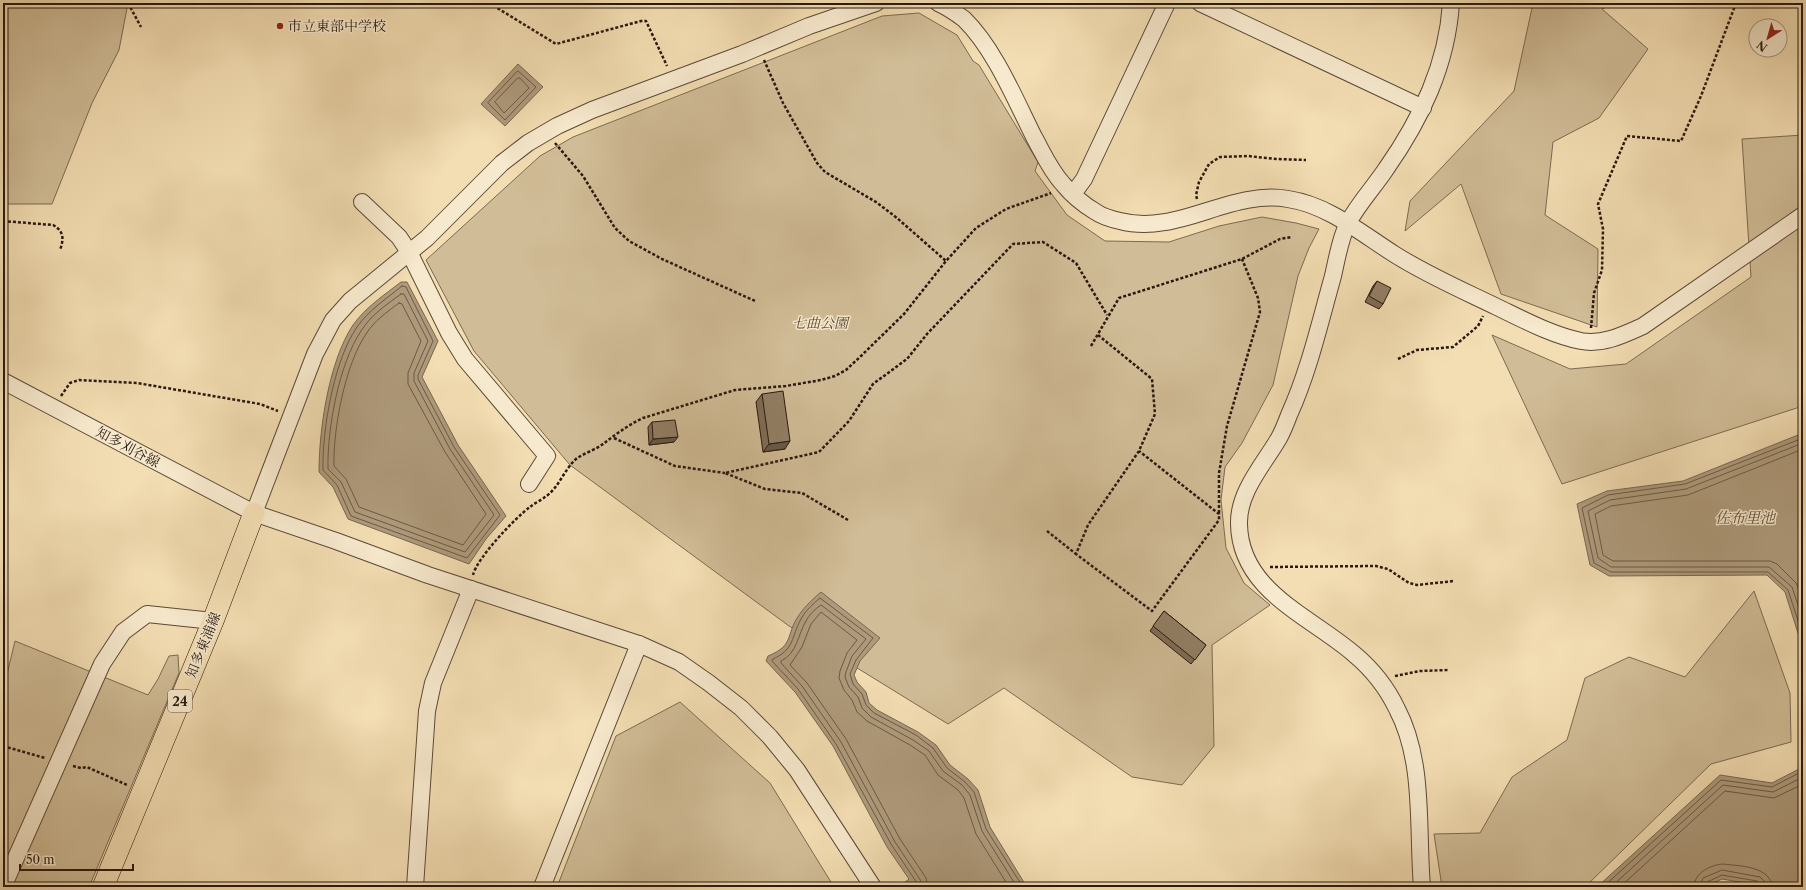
<svg xmlns="http://www.w3.org/2000/svg" width="1806" height="890" viewBox="0 0 1806 890" font-family="'Libre Caslon Text','Noto Serif JP',serif">
  <style>
    .green { fill: #d0bc96; stroke: #7c6a53 }
    .water { fill: #ae9a7b; stroke: #786650 }
    .lines { fill: none; stroke-linecap: round; stroke-linejoin: round }
    .shore { stroke: #6b5946; stroke-width: 1 }
    .minor-casing { stroke: #5b4938; stroke-width: 18 }
    .major-casing { stroke: #281810; stroke-width: 22 }
    .path { stroke: #281810; stroke-width: 2.5; stroke-dasharray: 3 2; stroke-linecap: butt }
    .minor { stroke: #f7e9cd; stroke-width: 16 }
    .major { stroke: #f3ddb2; stroke-width: 21 }
    .wall { fill: #7e6c56; stroke: #281810 }
    .shaded-wall { fill: #665846; stroke: #281810 }
    .building { fill: #927e64; stroke: #281810 }
    .poi-dot { fill: #8f2418; stroke: #f7e9cd; stroke-width: 1.5 }
    .labels { text-anchor: middle; stroke-width: 3; stroke-linejoin: round; paint-order: stroke }
    .shield { fill: #f7e9cd; stroke: #665749; stroke-width: 1 }
    .shield-label { font-size: 13px; font-weight: bold; fill: #281810 }
    .poi-label { font-size: 14px; fill: #281810; stroke: #f7e9cd; text-anchor: start }
    .park-label { font-size: 14px; font-style: italic; fill: #5a4938; stroke: #f7e9cd }
    .street-label { font-size: 14px; fill: #281810; stroke: #f7e9cd }
    .water-label { font-size: 15px; font-style: italic; fill: #5e4c3b; stroke: #f7e9cd }
  </style>
  <rect width="100%" height="100%" fill="#f3ddb2"/>
  <filter id="stains"><feTurbulence type="fractalNoise" baseFrequency=".005" numOctaves="4"/><feColorMatrix values="0 0 0 0 .2 0 0 0 0 .09 0 0 0 0 .02 0 0 0 .5 -.17"/></filter>
  <radialGradient id="worn" r=".72"><stop offset=".6" stop-color="#630" stop-opacity="0"/><stop offset="1" stop-color="#630" stop-opacity=".3"/></radialGradient>
  <g class="green">
    <path d="M3,3H128L119,50L92,103L52,204H3Z"/>
    <path d="M1543,3H1615L1602,9L1648,49L1599,118L1553,142L1545,215L1598,249L1597,327L1501,294L1461,184L1405,231L1410,201L1514,91L1532,8Z"/>
    <path d="M919,13L957,35L973,61L979,65L1038,162L1035,171L1067,215L1105,241L1169,242L1219,226L1262,217L1296,223L1319,229L1309,248L1298,276L1273,385L1242,443L1225,467L1221,500L1226,548L1244,583L1270,605L1212,645L1214,746L1182,785L1132,777L1004,688L948,724L789,626L570,465L474,351L426,260L540,156L573,137L882,16Z"/>
    <path d="M1803,135V406L1562,484L1492,335L1570,369L1626,364L1751,277L1742,139Z"/>
    <path d="M1754,591L1790,693L1791,742L1711,764L1585,887H1442L1434,834L1480,833L1512,777L1567,740L1585,678L1629,657L1685,677Z"/>
    <path d="M15,641L148,695L158,679L169,656L178,655L179,673L89,887H3V691Z"/>
    <path d="M680,702L770,783L834,887H557L616,736Z"/>
  </g>
  <g class="water">
    <path d="M518,64L543,87L505,126L481,104Z"/>
    <path d="M401,282H407L438,341L422,377L458,445L506,516L486,539L469,564L348,519L333,487L319,472C319,429 329,361 353,325C366,307 384,295 401,282Z"/>
    <path d="M1803,433V649L1785,592L1767,575L1609,576L1590,565L1577,504L1607,491L1683,481Z"/>
    <path d="M821,592L880,638L860,661L854,675L857,682L866,692L869,703L877,710L918,732L936,745L950,765L968,779L978,790L990,827L1025,884L1030,887H915L911,882L906,886L904,883L909,879L887,847L833,746L795,692L766,661L768,656C795,645 785,635 799,615C805,606 813,599 821,592Z"/>
    <path d="M1803,767V887H1768L1722,879L1705,887H1597L1720,775L1772,783Z"/>
  </g>
  <g class="lines">
    <g class="shore">
      <path d="M518,71L536,87L505,120L488,103Z"/>
      <path d="M518,78H520L529,88L504,113L495,102Z"/>
      <path d="M402,286L406,287L433,341L418,375V379L454,447L500,515L467,558L351,516L337,485L323,470C322,430 334,360 357,327C369,310 386,299 402,286Z"/>
      <path d="M401,294H404L428,341L414,373V381L450,449L494,515L465,552L355,512L341,482L328,469C327,429 339,364 361,331C371,315 386,305 401,294Z"/>
      <path d="M399,303L402,304L421,341L408,373V384L445,452L486,514L463,545L359,507L346,479L334,466C333,429 345,365 366,334C374,321 387,312 399,303Z"/>
      <path d="M1803,438L1685,484L1608,495L1582,508L1594,563L1611,572H1768L1788,590L1803,636"/>
      <path d="M1803,443L1686,489L1610,500L1588,511L1598,558L1611,567H1769L1792,587L1803,620"/>
      <path d="M1803,449L1688,495L1611,506L1595,514L1603,555L1613,561H1770L1777,564L1796,583L1803,600"/>
      <path d="M917,887V883L891,844L836,744L798,689L772,661L773,659C795,649 791,637 801,619C805,611 813,604 820,598L873,638L856,660L850,674L853,684L862,694L866,705L874,713L916,735L933,748L947,768L965,782L974,792L986,829L1023,887"/>
      <path d="M922,887L921,881L895,842L841,742L802,686L781,663V661C797,654 798,634 806,621C809,615 815,609 821,605L866,639L852,656L846,672L845,677L849,687L858,697L862,708L871,717L913,740L929,751L943,771L962,785L970,795L982,831L1017,887"/>
      <path d="M928,887L926,878L900,839L846,739L807,683L790,665L802,647L811,624L821,612L857,640L847,653L840,671L839,678L844,690L852,700L857,712L867,721L910,745L925,755L938,775L958,790L964,798L976,834L1009,887"/>
      <path d="M1603,887L1721,780L1772,787L1803,771"/>
      <path d="M1611,887L1723,785L1773,792L1803,777"/>
      <path d="M1620,887L1725,791L1774,798L1803,784"/>
      <path d="M1694,887C1694,873 1710,865 1723,864C1739,866 1771,866 1772,887"/>
      <path d="M1700,887L1703,878L1722,870L1760,877L1764,881L1766,887"/>
      <path d="M1705,887L1707,882L1722,875L1757,881L1761,887"/>
    </g>
    <defs>
      <g id="minor">
        <path d="M938,3C947,7 956,13 964,19C994,48 1015,99 1034,137C1043,153 1050,170 1063,184C1072,195 1084,205 1096,212C1103,217 1111,219 1120,221C1178,236 1230,189 1288,199C1328,205 1361,233 1394,254C1427,275 1462,290 1497,307C1524,320 1552,335 1581,341C1603,345 1623,335 1643,326L1803,215"/>
        <path d="M1200,3L1423,108"/>
        <path d="M1073,194L1084,179L1167,3"/>
        <path d="M362,202L399,237L409,252L449,333L465,359L547,456L529,484"/>
        <path d="M3,381L254,513L336,541L428,575L639,644L679,662L709,683L741,708L770,737L797,770L873,887"/>
        <path d="M254,513L315,354L333,320L350,301L427,238L502,163L528,143L557,126L592,110L742,54L809,26L876,3"/>
        <path d="M3,887L102,664L123,632L147,614L213,621"/>
        <path d="M415,887L427,711L433,683L471,589"/>
        <path d="M542,887L639,644"/>
        <path d="M1422,887C1417,829 1425,762 1397,709C1387,688 1372,669 1354,654C1310,616 1240,591 1239,524C1238,492 1264,464 1279,438C1283,431 1286,423 1289,415C1309,371 1320,322 1333,276C1337,259 1340,238 1348,223C1358,204 1374,187 1386,169C1421,119 1447,65 1451,3"/>
      </g>
      <path id="major" d="M103,887L213,621L254,513"/>
    </defs>
    <use href="#minor" class="minor-casing"/>
    <use href="#major" class="major-casing"/>
    <g class="path">
      <path d="M128,3L141,27"/>
      <path d="M489,3L556,44L641,21H646L667,66"/>
      <path d="M764,60L783,103L817,163L825,172L876,202L897,218L946,261"/>
      <path d="M555,143L583,176L615,228L629,241L662,259L755,301"/>
      <path d="M1197,199L1196,195L1199,182L1209,164L1220,157L1248,156L1276,159L1306,160"/>
      <path d="M3,221L53,225C64,231 64,239 60,250"/>
      <path d="M1591,328L1594,293L1602,270L1603,229L1598,204L1627,136L1681,141L1701,96L1736,3"/>
      <path d="M1098,335L1152,379L1155,414L1139,451L1088,525L1076,554L1152,611L1219,520V514L1139,451"/>
      <path d="M1091,346L1119,298L1242,259L1280,239L1292,237"/>
      <path d="M1398,359L1417,350L1453,347L1478,326L1483,316"/>
      <path d="M61,396L70,383L79,380L137,383L260,404L278,411"/>
      <path d="M614,438L675,466L725,473"/>
      <path d="M1219,513V473L1227,426L1260,312L1258,298L1242,259"/>
      <path d="M848,520L802,493L765,489L725,473L819,452L849,421L873,384L907,359L927,334L1013,244L1043,242L1076,263L1107,315"/>
      <path d="M1047,531L1076,554"/>
      <path d="M1270,567L1376,566L1388,569L1409,583L1417,585L1454,581"/>
      <path d="M473,575C477,558 515,518 530,507C536,502 544,499 550,493C560,484 565,469 576,459C584,453 595,450 603,444C615,435 628,425 643,418L735,390L786,386L821,380L835,376L846,370L861,356L904,314L946,261L976,228L1006,209L1051,193"/>
      <path d="M1395,676L1420,671L1448,670"/>
      <path d="M3,746L45,758"/>
      <path d="M73,766L81,768L87,767L127,785"/>
    </g>
    <use href="#minor" class="minor"/>
    <use href="#major" class="major"/>
  </g>
  <g class="wall">
    <path d="M1377,281L1383,304L1379,309L1365,302L1373,286Z"/>
    <path d="M762,394L785,449L763,452L756,402Z"/>
    <path d="M652,422L674,442L649,445L648,427Z"/>
    <path d="M1164,611L1206,645L1191,664L1150,631Z"/>
  </g>
  <g class="shaded-wall">
    <path d="M678,437L674,442L649,445L653,439Z"/>
    <path d="M790,441L785,449L763,452L769,444Z"/>
  </g>
  <g class="building">
    <path d="M1377,281L1391,288L1383,304L1369,296Z"/>
    <path d="M783,391L790,441L769,444L762,394Z"/>
    <path d="M675,420L678,437L653,439L652,422Z"/>
    <path d="M1164,611L1206,645L1195,660L1153,626Z"/>
  </g>
  <circle class="poi-dot" cx="280" cy="26" r="4"/>
  <g class="labels">
    <rect class="shield" x="168" y="690" width="24" height="22" rx="3"/>
    <g class="shield-label">
      <text x="180" y="706">24</text>
    </g>
    <g class="poi-label">
      <text x="288" y="31">市立東部中学校</text>
    </g>
    <g class="park-label">
      <text x="820" y="328">七曲公園</text>
    </g>
    <g class="street-label">
      <text transform="translate(128 447) rotate(28)" y="5">知多刈谷線</text>
      <text transform="translate(203 645) rotate(-68)" y="5">知多東浦線</text>
    </g>
    <g class="water-label">
      <text x="1745" y="523">佐布里池</text>
    </g>
  </g>
  <rect width="1806" height="890" fill="none" stroke="#f3ddb2" stroke-width="16"/>
  <rect x="4" y="4" width="1798" height="882" fill="none" stroke="#281810" stroke-width="2"/>
  <rect x="8" y="8" width="1790" height="874" fill="none" stroke="#281810"/>
  <g transform="translate(1768 38) rotate(217)"><circle r="19" fill="#f7e9cd" stroke="#a49581"/>
  <path d="M0-3L7 15L0 10L-7 15Z" fill="#8f2418"/>
  <text y="-6" font-size="11" font-weight="bold" text-anchor="middle" fill="#281810">N</text>
  </g>
  <path d="M20 864v6h113v-6" fill="none" stroke="#281810" stroke-width="2"/>
  <text x="26" y="864" font-size="12" fill="#281810" stroke="#f7e9cd" stroke-width="3" paint-order="stroke">50 m</text>
  <rect width="100%" height="100%" filter="url(#stains)"/>
  <rect width="100%" height="100%" fill="url(#worn)"/>
</svg>
